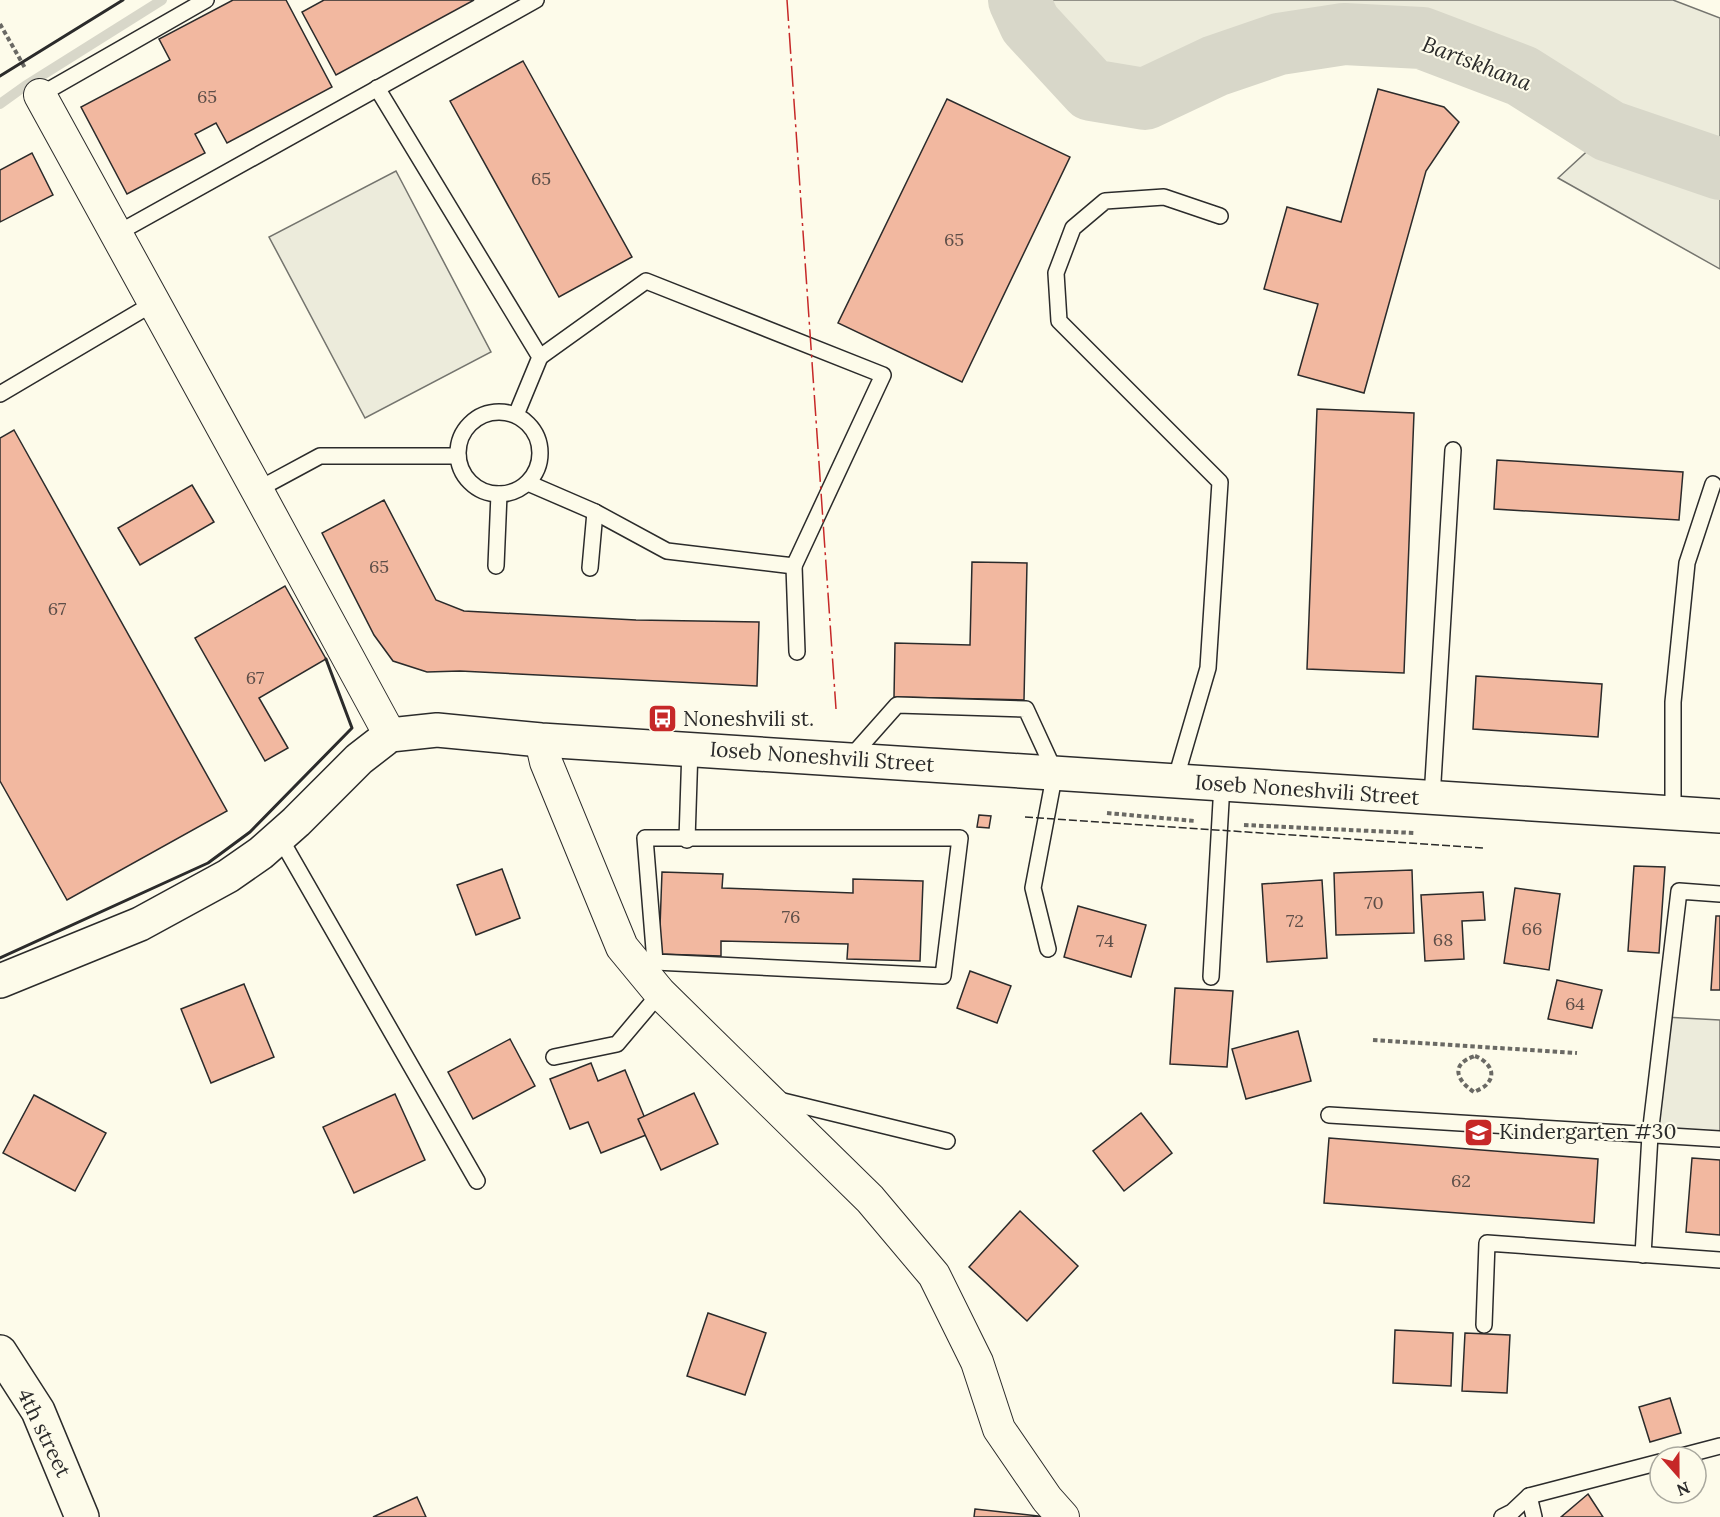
<svg xmlns="http://www.w3.org/2000/svg" width="1720" height="1517" viewBox="0 0 1720 1517" font-family="Lora,serif">
  <style>
    .green { fill: #ecebdb; stroke: #74746e; stroke-width: 1.5 }
    .lines { fill: none; stroke-linecap: round; stroke-linejoin: round }
    .stream { stroke: #d8d7c9; stroke-width: 10 }
    .river { stroke: #d8d7c9; stroke-width: 62 }
    .building { fill: #f2b8a0; stroke: #2b2b2b; stroke-width: 1.5 }
    .service-casing { stroke: #2b2b2b; stroke-width: 18 }
    .minor-casing { stroke: #2b2b2b; stroke-width: 34 }
    .tertiary-casing { stroke: #2b2b2b; stroke-width: 36 }
    .path { stroke: #6a6964; stroke-width: 4; stroke-dasharray: 4.5 3; stroke-linecap: butt }
    .service { stroke: #fdfbea; stroke-width: 15 }
    .minor { stroke: #fdfbea; stroke-width: 32 }
    .tertiary { stroke: #fdfbea; stroke-width: 33 }
    .fence { stroke: #2b2b2b; stroke-width: 1.5; stroke-dasharray: 8 3; stroke-linecap: butt }
    .wall { stroke: #2b2b2b; stroke-width: 3 }
    .power { stroke: #c62828; stroke-width: 1.5; stroke-dasharray: 21 4.5 3 4.5; stroke-linecap: butt }
    .labels { text-anchor: middle; stroke-width: 4.5; stroke-linejoin: round; paint-order: stroke }
    .number-label { font-size: 18px; fill: #5d4e48 }
    .poi-label { font-size: 21px; fill: #2b2b2b; stroke: #fdfbea; text-anchor: start }
    .street-label { font-size: 21px; fill: #2b2b2b; stroke: #fdfbea }
    .water-label { font-size: 22px; font-style: italic; fill: #2b2b2b; stroke: #fdfbea }
  </style>
  <rect width="100%" height="100%" fill="#fdfbea"/>
  <g class="green">
    <path d="M1019,0H1673L1720,18V269L1558,178L1609,131L1522,76L1422,38L1344,34L1279,44L1215,66L1145,99L1091,90L1030,24Z"/>
    <path d="M396,171L491,352L365,418L269,237Z"/>
    <path d="M1664,1017L1720,1020V1139L1650,1135Z"/>
  </g>
  <g class="lines">
    <path class="stream" d="M0,104L25,86L162,0"/>
    <path class="river" d="M1019,0L1030,24L1091,90L1145,99L1215,66L1279,44L1344,34L1422,38L1522,76L1609,131L1720,169"/>
  </g>
  <g class="building">
    <path d="M233,0H286L332,87L227,143L216,123L195,134L205,153L127,194L81,107L170,60L159,39Z"/>
    <path d="M324,0H474L336,75L302,12Z"/>
    <path d="M523,61L632,257L559,297L450,101Z"/>
    <path d="M1378,89L1444,107L1459,122L1426,171L1364,393L1298,375L1318,304L1264,289L1287,207L1341,222Z"/>
    <path d="M947,99L1070,157L962,382L838,323Z"/>
    <path d="M32,153L53,195L0,222V170Z"/>
    <path d="M1317,409L1414,413L1404,673L1307,669Z"/>
    <path d="M14,430L227,811L67,900L0,781V438Z"/>
    <path d="M1497,460L1683,472L1679,520L1494,509Z"/>
    <path d="M192,485L214,522L140,565L118,528Z"/>
    <path d="M384,500L436,600L464,611L636,620L759,622L757,686L460,671L427,672L393,661L374,635L322,533Z"/>
    <path d="M972,562L1027,563L1024,700L894,697L895,643L970,645Z"/>
    <path d="M285,586L326,659L259,698L288,748L265,761L195,638Z"/>
    <path d="M1476,676L1602,684L1598,737L1473,729Z"/>
    <path d="M979,815L991,816L989,828L977,827Z"/>
    <path d="M1634,866L1665,867L1659,953L1628,951Z"/>
    <path d="M502,869L520,918L476,935L457,885Z"/>
    <path d="M1412,870L1414,933L1336,935L1334,873Z"/>
    <path d="M662,872L723,874L722,888L853,893V879L923,881L920,961L847,959L848,944L721,941V956L659,954Z"/>
    <path d="M1322,880L1327,958L1267,962L1262,884Z"/>
    <path d="M1515,888L1560,894L1549,970L1504,963Z"/>
    <path d="M1483,892L1485,920L1462,921L1464,959L1425,961L1421,895Z"/>
    <path d="M1078,906L1146,925L1131,977L1064,957Z"/>
    <path d="M1716,916H1720V990H1711Z"/>
    <path d="M970,971L1011,986L997,1023L957,1008Z"/>
    <path d="M1557,980L1602,990L1592,1028L1548,1019Z"/>
    <path d="M244,984L274,1057L211,1083L181,1009Z"/>
    <path d="M1175,988L1233,991L1227,1067L1170,1064Z"/>
    <path d="M1298,1031L1311,1081L1246,1099L1232,1049Z"/>
    <path d="M510,1039L535,1086L473,1119L448,1072Z"/>
    <path d="M591,1063L598,1081L625,1070L651,1133L601,1153L588,1122L570,1129L550,1079Z"/>
    <path d="M694,1093L718,1144L661,1170L638,1119Z"/>
    <path d="M395,1094L425,1160L354,1193L323,1127Z"/>
    <path d="M34,1095L106,1133L75,1191L3,1153Z"/>
    <path d="M1141,1113L1172,1153L1124,1191L1093,1151Z"/>
    <path d="M1329,1138L1598,1159L1594,1223L1324,1203Z"/>
    <path d="M1692,1158L1720,1160V1235L1686,1232Z"/>
    <path d="M1020,1211L1078,1266L1027,1321L969,1267Z"/>
    <path d="M708,1313L766,1333L745,1395L687,1376Z"/>
    <path d="M1395,1330L1453,1333L1451,1386L1393,1383Z"/>
    <path d="M1465,1333L1510,1335L1507,1393L1462,1391Z"/>
    <path d="M1670,1398L1681,1433L1650,1442L1639,1407Z"/>
    <path d="M1588,1494L1603,1517H1561Z"/>
    <path d="M417,1497L426,1517H373Z"/>
    <path d="M975,1509L1047,1517H974Z"/>
  </g>
  <g class="lines">
    <defs>
      <g id="service">
        <path d="M377,88L540,357L516,415"/>
        <path d="M40,95L206,0"/>
        <path d="M116,234L536,0"/>
        <path d="M0,394L154,303"/>
        <circle cx="499" cy="453" r="41"/>
        <path d="M528,483L595,512L667,551L794,566L883,375L646,281L540,357"/>
        <path d="M257,490L320,456H458"/>
        <path d="M496,566L499,494"/>
        <path d="M794,566L797,652"/>
        <path d="M590,568L595,512"/>
        <path d="M850,758L897,705L1026,709L1055,772L1033,888L1048,949"/>
        <path d="M1175,781L1208,668L1220,482L1059,321L1056,273L1073,228L1105,201L1164,197L1220,216"/>
        <path d="M1432,798L1453,450"/>
        <path d="M1673,813V702L1687,563L1713,484"/>
        <path d="M279,836L477,1181"/>
        <path d="M645,838H960L943,976L655,962Z"/>
        <path d="M687,840L690,748"/>
        <path d="M1211,977L1222,784"/>
        <path d="M554,1057L617,1044L660,993"/>
        <path d="M775,1099L947,1141"/>
        <path d="M1329,1115L1720,1139"/>
        <path d="M1643,1255L1650,1135L1679,891L1720,894"/>
        <path d="M1484,1325L1487,1243L1720,1260"/>
        <path d="M1678,1457L1720,1446"/>
        <path d="M1529,1496L1534,1517"/>
        <path d="M1502,1517L1512,1512L1529,1496L1660,1462"/>
      </g>
      <g id="minor">
        <path d="M40,95L257,490L390,735"/>
        <path d="M541,740L546,762L622,947L660,993L870,1199L934,1275L977,1362L999,1429L1047,1499L1063,1517"/>
      </g>
      <g id="tertiary">
        <path d="M0,981L140,924L228,876L261,853L296,822L359,759L390,735L437,730L541,740L1720,816"/>
        <path d="M0,1352L38,1411L82,1517"/>
      </g>
    </defs>
    <use href="#service" class="service-casing"/>
    <use href="#minor" class="minor-casing"/>
    <use href="#tertiary" class="tertiary-casing"/>
    <g class="path">
      <path d="M0,24L25,68"/>
      <path d="M1107,813L1195,821"/>
      <path d="M1244,825L1414,833"/>
      <path d="M1373,1040L1577,1053"/>
      <path d="M1475,1056C1486,1060 1498,1072 1487,1084C1485,1087 1478,1090 1474,1092C1456,1080 1450,1064 1475,1056Z"/>
    </g>
    <use href="#service" class="service"/>
    <use href="#minor" class="minor"/>
    <use href="#tertiary" class="tertiary"/>
    <path class="fence" d="M1025,817L1483,848"/>
    <g class="wall">
      <path d="M0,76L123,0"/>
      <path d="M0,958L208,863L250,832L352,728L326,659"/>
    </g>
    <path class="power" d="M787,0L836,709"/>
  </g>
  <defs>
    <symbol id="bus-square" viewBox="-11 -11 22 22"><rect x="-9" y="-9" width="18" height="18" rx="4" fill="#c62828" stroke="#fdfbea"/><path d="M-5-6H5V4H4V6H2V4H-2V6H-4V4H-5ZM-3.5-4V0h7V-4ZM-3.5 1.2v1.5H-2V1.2ZM2 1.2v1.5H3.5V1.2Z" fill="#fff"/></symbol>
    <symbol id="school-square" viewBox="-11 -11 22 22"><rect x="-9" y="-9" width="18" height="18" rx="4" fill="#c62828" stroke="#fdfbea"/><path d="M0-5L7-2L0 1L-7-2ZM-4 1L0 2.5L4 1V4Q0 6-4 4Z" fill="#fff"/></symbol>
  </defs>
  <g fill-rule="evenodd">
    <use href="#bus-square" x="646" y="702" width="33" height="33"/>
    <use href="#school-square" x="1462" y="1116" width="33" height="33"/>
  </g>
  <g class="labels">
    <g class="number-label">
      <text x="207" y="103">65</text>
      <text x="541" y="185">65</text>
      <text x="954" y="246">65</text>
      <text x="379" y="573">65</text>
      <text x="57" y="615">67</text>
      <text x="255" y="684">67</text>
      <text x="1374" y="909">70</text>
      <text x="791" y="923">76</text>
      <text x="1295" y="927">72</text>
      <text x="1532" y="935">66</text>
      <text x="1443" y="946">68</text>
      <text x="1105" y="947">74</text>
      <text x="1575" y="1010">64</text>
      <text x="1461" y="1187">62</text>
    </g>
    <g class="poi-label">
      <text x="683" y="726">Noneshvili st.</text>
      <text x="1499" y="1139">Kindergarten #30</text>
    </g>
    <g class="street-label">
      <text transform="translate(822 757) rotate(4)" y="7">Ioseb Noneshvili Street</text>
      <text transform="translate(1307 790) rotate(4)" y="7">Ioseb Noneshvili Street</text>
      <text transform="translate(44 1433) rotate(64)" y="7">4th street</text>
    </g>
    <g class="water-label">
      <text transform="translate(1477 63) rotate(21)" y="8">Bartskhana</text>
    </g>
  </g>
  <g transform="translate(1678 1475) rotate(159)"><circle r="28" fill="#fdfbea" stroke="#a9a89e" stroke-width="1.5"/>
  <path d="M0-4.5L10 22L0 15L-10 22Z" fill="#c62828"/>
  <text y="-9" font-size="16" font-weight="bold" text-anchor="middle" fill="#2b2b2b">N</text>
  </g>
</svg>
